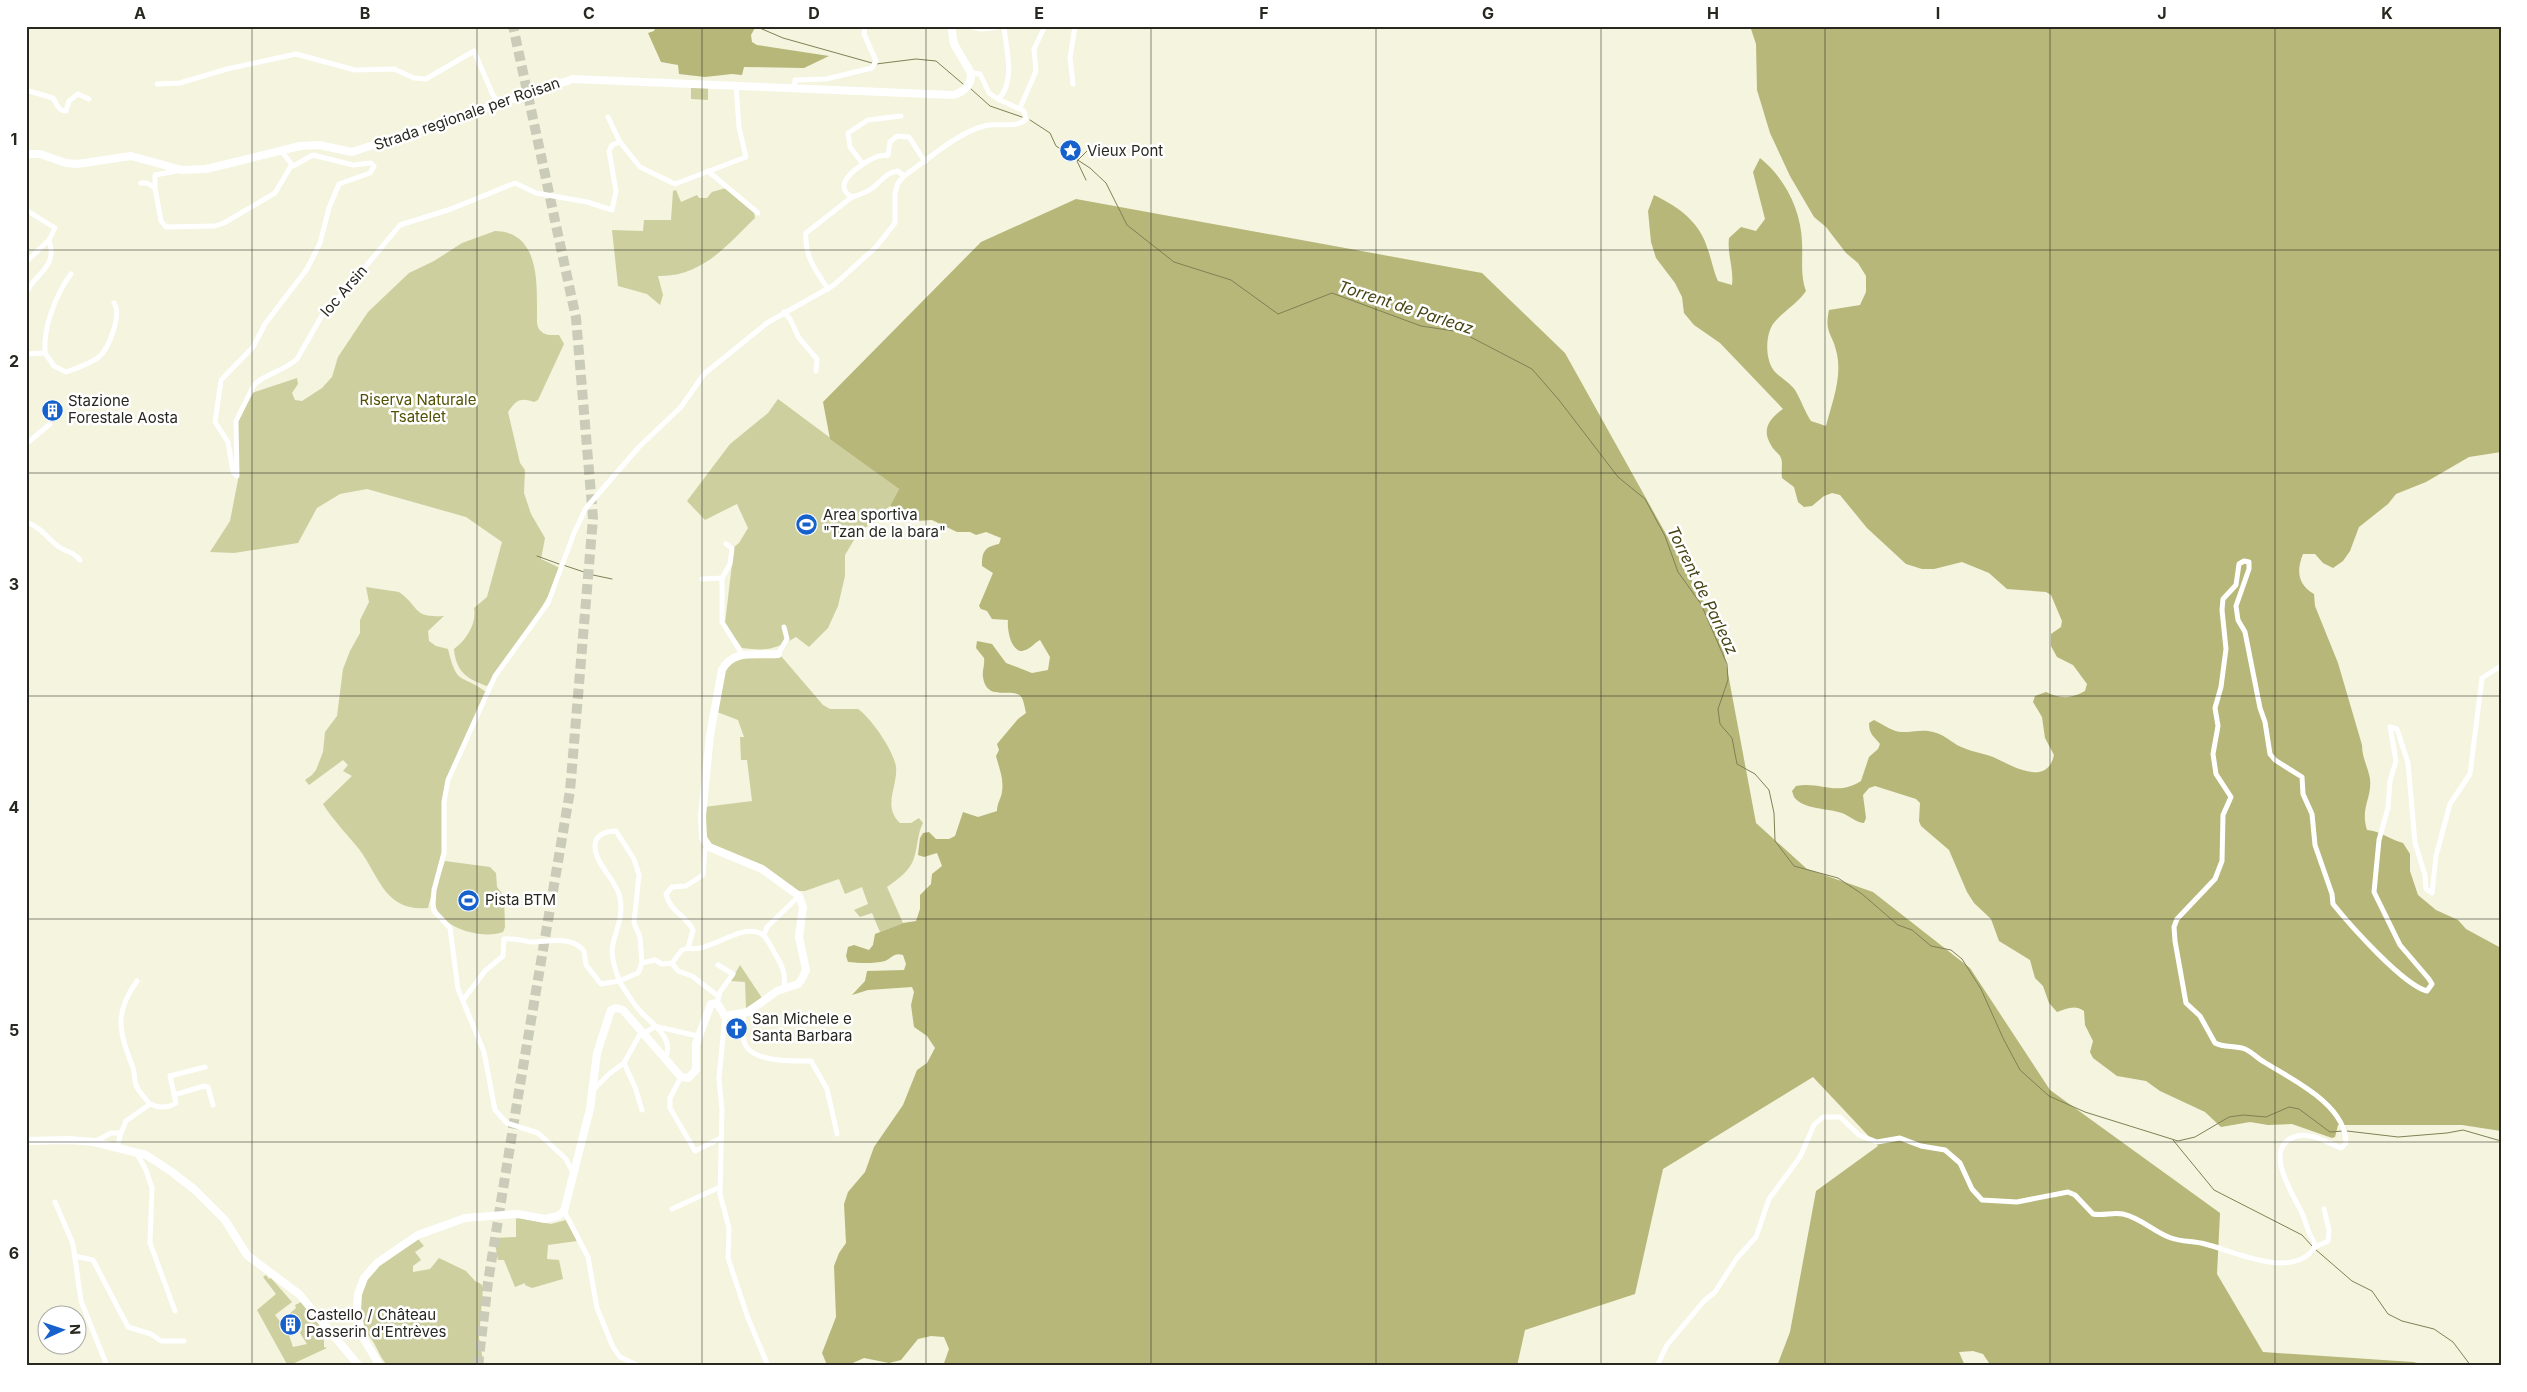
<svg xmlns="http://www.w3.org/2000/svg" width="2527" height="1392" viewBox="0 0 2527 1392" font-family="Inter,sans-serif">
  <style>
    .green { fill: #cecf9f }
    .forest { fill: #b6b779 }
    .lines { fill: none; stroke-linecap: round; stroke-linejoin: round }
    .stream { stroke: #808154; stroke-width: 1 }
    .highway-tunnel { stroke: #cbcbb9; stroke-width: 10; stroke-dasharray: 10 5; stroke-linecap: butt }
    .street { stroke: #fff; stroke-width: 5 }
    .secondary { stroke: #fff; stroke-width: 8 }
    .grid { fill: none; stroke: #282820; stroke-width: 1; stroke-opacity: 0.55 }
    .labels { text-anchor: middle; stroke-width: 5; stroke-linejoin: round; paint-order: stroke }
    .street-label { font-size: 15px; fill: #282820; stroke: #fff }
    .poi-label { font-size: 15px; fill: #282820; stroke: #fff; text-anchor: start }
    .park-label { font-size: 15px; fill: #525104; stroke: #fff }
    .water-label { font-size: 16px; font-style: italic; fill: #444414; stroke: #fff }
    .neatline { fill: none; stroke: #282820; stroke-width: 2 }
    .grid-label { font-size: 16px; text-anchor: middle; font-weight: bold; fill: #282820 }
  </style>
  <rect width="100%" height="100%" fill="#f4f4df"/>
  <g class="green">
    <path d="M691,88H708V100L691,99Z"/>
    <path d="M726,188L754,212L755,218C726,246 702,277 658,276L663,295L660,305L647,294L618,286L612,230L643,231L644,220H671L673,191L676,190L681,202L697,195L699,198H707L712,192Z"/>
    <path d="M495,231C539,232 537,281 537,313C537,320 536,327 541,331C545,336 553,335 559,335L564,344L538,400L534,402C520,397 516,400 508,412L520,463L525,470L524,493L531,514L545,538L541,559L560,568L550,593L538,613L487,686C467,679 456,672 454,649C466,640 477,624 474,608L487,597L502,542L466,517L367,489L340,494L317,508L298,543L234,553L210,552L230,521L238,480V421L252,393L297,378L298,384L292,393L295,400L302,401L322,388L332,377L338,357L368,312L409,273L434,261L462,243Z"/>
    <path d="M778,399L899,489L890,506L857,535L845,555V576L838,606L828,628L809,647L796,637C774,650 767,651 742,648L725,623L734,547L739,543L748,528L737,504L705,520L687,501L730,444L768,413Z"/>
    <path d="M366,587L399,592C420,607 412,618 444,616L428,631L429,641L436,646L448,649C457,687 461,673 486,692L444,788L442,851L428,908C384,912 379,875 359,849C347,834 333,820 323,804L352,776L343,771L348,765L343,760L309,785L305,780L312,775L316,770L323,752L325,732L337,716L343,669L350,651L360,633V620L369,602Z"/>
    <path d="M781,656L823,705L830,709H858C871,718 894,751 896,767C898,786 882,807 900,823H911L919,818L923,823C917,835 918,846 914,858C910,871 898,879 887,887L903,923L880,932L872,913L860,917L854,910L868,904L862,887L845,894L839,879L805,891H799L707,842L704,807L752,801L747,760H741L740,737H744L738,720L717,712L724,672L735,659Z"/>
    <path d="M445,861L490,867L496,873L497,887L504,896L505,927L503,932C483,940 438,928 435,903C433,890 441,873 445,861Z"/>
    <path d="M740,965L762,998L746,1008L745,982L731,981Z"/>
    <path d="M516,1217L551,1224L566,1220L577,1241L548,1245L547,1259L559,1260L563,1279L532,1288L525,1285V1283L515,1287L504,1260H498L494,1238L516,1237Z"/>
    <path d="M418,1239L424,1246L415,1252L421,1260L413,1266V1272L430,1269L439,1258L466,1271L475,1281L481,1284L483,1288L479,1338L484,1366H388C380,1358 378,1349 372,1340C370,1336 365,1333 363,1328C348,1279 384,1261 418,1239Z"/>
    <path d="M266,1275L269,1279L271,1278L292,1302L275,1315L288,1332L293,1347L307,1344L300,1333L302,1329L299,1324L294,1323L289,1314L296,1308L295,1305L301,1302L320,1326L316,1328L324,1339V1347L327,1348L288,1366L257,1310L276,1294L263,1277Z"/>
  </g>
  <g class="forest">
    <path d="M656,26H756L751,35L752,42L757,45L829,56L804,68L744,67L742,75L732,74L705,77L679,74L678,65L661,62L648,33L654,31Z"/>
    <path d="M1750,26H2501V452L2469,457L2426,482L2396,494L2388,504L2359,527L2350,551L2343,561L2333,568L2323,563L2315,554H2303C2296,571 2298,585 2314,594L2315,606L2338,663L2362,745C2362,758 2368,767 2370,779C2372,799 2360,807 2367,830C2381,831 2390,840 2403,843L2410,854V871L2418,895L2436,910L2458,920L2466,929L2501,948V1131L2462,1125H2338L2335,1137L2332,1138L2292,1124L2268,1125L2250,1122L2221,1127L2205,1112L2160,1091L2146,1081L2117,1076L2093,1058L2090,1052L2093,1041L2085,1025L2084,1011C2075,1004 2066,1009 2057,1012L2049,1003L2043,986L2035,978L2030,960L1999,941L1991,919L1974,903L1967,892L1949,850L1921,826L1919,821L1920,803L1916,799L1875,786L1869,788L1863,795L1866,818L1864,823C1855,822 1850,816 1842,813C1828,808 1804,810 1794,797L1792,791L1796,786C1821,781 1836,797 1861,781L1869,757L1878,749L1880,744C1874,736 1869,735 1869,723L1874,720C1882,724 1893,732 1902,732C1913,732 1923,729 1933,732C1943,734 1949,740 1957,745C1968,751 1982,753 1993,757C2011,765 2047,788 2054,755L2045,738L2042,717L2033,702L2035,696L2046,692C2060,699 2071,699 2085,691L2087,684L2073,665L2057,657L2051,646V634L2061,627L2062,621L2051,595L2046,592L2007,589L1989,573L1962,562L1934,569H1922L1906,564L1867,528L1840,495L1832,493L1824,496L1812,506L1804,507L1798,502L1794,487L1782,478C1781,471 1783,463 1781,458C1779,453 1773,450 1771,445C1761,429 1770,418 1783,409L1720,343L1694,325L1684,313L1682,297L1675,283L1656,258L1651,242L1648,211L1654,195C1679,207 1700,222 1708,250C1712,261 1713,270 1718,281L1732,285C1734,269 1727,254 1729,238L1741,227L1756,231L1765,219L1753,172L1760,158C1785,178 1801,210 1802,242C1803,259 1800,274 1806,291C1796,305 1782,312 1773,324C1765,336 1765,361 1775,372C1782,379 1789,382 1795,390C1801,400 1805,412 1811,421L1826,426C1832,403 1842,378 1837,354C1833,333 1824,334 1829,310L1860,305L1866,292V276L1858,263L1846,253L1826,227L1814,217L1790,176L1770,133L1757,90L1756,44Z"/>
    <path d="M1076,199L1482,273L1565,353L1720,631L1756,823L1807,869L1873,892L1970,968L2050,1090L2220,1213L2217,1274L2263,1352L2413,1362L2431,1366H1991L1983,1354L1973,1351L1959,1352L1965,1366H1777L1790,1332L1816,1191L1878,1146L1813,1077L1663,1169L1635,1294L1525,1330L1517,1366H943L949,1349L944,1337L931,1336L918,1339L901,1360L889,1363L864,1358L846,1366L827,1365L822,1353L836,1317L834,1266L839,1253L846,1243L844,1204L848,1192L865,1172L874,1147L903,1105L917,1070L927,1063L935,1048L927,1036L914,1027L911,1005L914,992L912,987L868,990L852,995L865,981L867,971L904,970L906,964L903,955C894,952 892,958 885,961C873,964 859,963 848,962L846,956L848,947L854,945L869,950L873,945L875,934L903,923L916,921L920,909V895L931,884L932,874L942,866L937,853L924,857L918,855L920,838L923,833L929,832L936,839H949L955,836L963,812L978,817L997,811C997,803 1001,799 1002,792C1004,778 999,768 996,756L999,750L997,744L1018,719L1026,713C1025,709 1024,702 1022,698C1014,685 987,704 983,677C982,671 985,665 984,658L976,648L977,641L992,644L1006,663L1032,673L1048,670L1050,657L1040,640C1034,643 1030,650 1022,651C1010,651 1007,628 1008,620L992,619L987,611L981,609L979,606L993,573L982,566C982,552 984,547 999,544L1001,538L986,532L976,535L970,532H957L932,520L916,521L911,509L901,511L890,506L899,489L830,439L823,402L981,242Z"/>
  </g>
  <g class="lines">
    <g class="stream">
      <path d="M755,26L783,38L872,63"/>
      <path d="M876,64L916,59L936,61L963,84"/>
      <path d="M971,89L990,106L1022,117"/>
      <path d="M1030,120L1050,133L1056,146L1090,168L1106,183L1127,225L1174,262L1231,280L1278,314L1332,293L1421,326L1461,332L1532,369L1559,400L1618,477L1645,499L1665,536L1678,572L1701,604L1727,664L1728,680L1718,709L1720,724L1732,738L1737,764L1755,774L1769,790L1774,813L1775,841L1794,866L1838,878L1862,894L1898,925L1912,930L1931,946L1951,950L1962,959L1981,989L2003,1038L2020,1070L2049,1096L2085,1112L2178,1141L2195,1137L2229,1117L2243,1115L2266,1117L2289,1107L2299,1109L2330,1132L2343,1131"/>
      <path d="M1086,180L1077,161L1088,150L1109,149"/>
      <path d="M537,556L559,564"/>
      <path d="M563,565L593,575L612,579"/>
      <path d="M2347,1131L2398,1137L2447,1133L2463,1130L2501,1141"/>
      <path d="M2173,1140L2214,1190L2302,1235L2312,1246"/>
      <path d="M2315,1249L2352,1281L2372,1291L2388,1314L2402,1321L2434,1329L2453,1342L2471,1366"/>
    </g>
    <path class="highway-tunnel" d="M478,1366L488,1282L518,1097L570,791L593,518L576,318L513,26"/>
    <g class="street">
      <path d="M967,26L981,29L1008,26"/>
      <path d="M971,73L980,74L989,93L998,99C1016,84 1006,47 1004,27"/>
      <path d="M157,84L180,83L227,69L296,54L355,70L394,69L414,78L426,79L474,51L493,95L499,103"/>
      <path d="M1073,84L1070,58L1075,26"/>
      <path d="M794,87L795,80L826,79L872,68L876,61L864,34L865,26"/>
      <path d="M26,90L53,98C57,104 58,111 66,111L69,101L78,94L89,99"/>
      <path d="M1020,108L1036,71L1034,49L1045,26"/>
      <path d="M608,117L620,142L640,167L675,184L746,157L739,127L736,85"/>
      <path d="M282,152L293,166L313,155L353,165L371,163L374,166L370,173L339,184L329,208L320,243L307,269L265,324L253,347L221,380L215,422L228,442L233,472L237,476L236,421L254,385C263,375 284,371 297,359L324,312L346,290L400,225L451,209L515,183L536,193L587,202L612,210L616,191L609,151L612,145L620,142"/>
      <path d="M863,164L850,147L848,133L868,120L901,116"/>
      <path d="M708,171L758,213"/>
      <path d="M904,176L898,171C885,173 881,182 871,189C865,193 858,195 852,197C828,184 864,162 876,157C880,155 884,156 888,155L890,142L897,136L909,137L925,162"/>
      <path d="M141,183H147L155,188L161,221L166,227L215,226L224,223L275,193L291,166"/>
      <path d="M155,188V175L182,170"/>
      <path d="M26,210L55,228L49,240L26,262"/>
      <path d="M828,289C816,271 804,256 806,233L852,197"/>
      <path d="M26,293C36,272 58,268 49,240"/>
      <path d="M784,312L790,319L799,338L817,359L816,371"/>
      <path d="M45,353C43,327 56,294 71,274"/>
      <path d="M26,354L45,353L54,366L66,372C77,368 90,364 99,357C109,348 122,315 114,303"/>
      <path d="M26,444L50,424"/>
      <path d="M26,522C41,527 47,538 59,547C67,552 74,552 80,560"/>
      <path d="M726,544L732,548L730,564L722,578V622L742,654"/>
      <path d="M702,579L722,578"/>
      <path d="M778,654L787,639L784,627"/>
      <path d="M764,935L767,927L799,896"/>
      <path d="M688,948C709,954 744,920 763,935C768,939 771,947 774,952C782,965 786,973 784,988"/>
      <path d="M642,963L640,937L634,923L639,875L634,859L616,831C606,831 594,835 595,847C596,866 617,880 620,898C624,919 614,932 612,950C612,959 616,972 619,980C621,985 636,1007 640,1011C651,1023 676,1039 665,1058"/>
      <path d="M672,963L678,971L692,976L718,996"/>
      <path d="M137,981C114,1013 119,1031 132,1065C135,1072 134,1079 136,1085C138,1091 145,1098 150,1104"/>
      <path d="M463,1000L485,971L503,956L504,939C514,938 523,941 532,942C549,942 571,935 584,951L586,965L601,984L619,981L638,973L642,963L655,960L662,964L672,963L682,950L688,948L693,930C686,915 670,912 666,894L672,887L686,886L703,875L705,850L708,846"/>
      <path d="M717,1003L720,992L733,974L718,965"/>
      <path d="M743,1013C744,1022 742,1032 744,1041C749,1063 794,1061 811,1061L827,1089L837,1134"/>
      <path d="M725,1016L719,1078L722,1110L720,1194L729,1228L728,1258L748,1318L768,1366"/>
      <path d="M658,1027L698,1036"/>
      <path d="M624,1063L635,1087L642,1110"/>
      <path d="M681,1077L670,1098V1108L695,1151L721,1138"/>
      <path d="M592,1091L609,1074L624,1063L639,1036L656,1026"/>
      <path d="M174,1095L204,1086L208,1087L213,1105"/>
      <path d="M94,1142L111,1133H121L126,1121L150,1104C158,1108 169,1108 176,1103L170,1076L205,1067"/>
      <path d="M117,1147L121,1133"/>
      <path d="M136,1152L146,1170L152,1188L150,1243L175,1311"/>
      <path d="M572,1171L566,1159L538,1133L507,1123L495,1110L484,1052L458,989L450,928L434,911L433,904L434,890L444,853V802L448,780L495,676L548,603L574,533L586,508L639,447L681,407L704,374L767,323L834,285L876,247L895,223V193L898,183L904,176C929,159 955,134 984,126C997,122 1017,129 1026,119L1024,111L998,99"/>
      <path d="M55,1202L73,1244L81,1301L107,1366"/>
      <path d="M672,1209L720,1187"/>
      <path d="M564,1211L588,1257L597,1308L613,1347L620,1357L639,1366"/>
      <path d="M2315,1247L2328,1241L2329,1230L2324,1209"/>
      <path d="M74,1256L93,1260L128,1327L151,1334L161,1341H184"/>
      <path d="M1657,1366L1667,1345L1704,1301L1715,1292L1737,1258L1756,1237L1769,1199L1800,1157L1814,1125L1823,1117H1840L1859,1135L1877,1142L1900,1138L1921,1146L1945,1150L1960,1163L1972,1189L1982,1200L2017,1202L2068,1192L2075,1195L2093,1214C2103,1216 2113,1212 2123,1214C2141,1218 2154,1232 2171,1238C2182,1242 2193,1241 2205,1244C2234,1251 2293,1281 2315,1247L2314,1242C2308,1233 2306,1222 2302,1213C2294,1196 2260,1146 2297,1136C2311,1132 2328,1143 2341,1148L2346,1143C2346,1104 2291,1079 2264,1062C2257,1058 2252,1052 2245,1049C2235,1045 2224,1048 2215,1043L2200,1016L2186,1003L2175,941L2174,927L2177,919L2215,879L2222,861L2223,815L2231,797L2216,774L2213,754L2218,726L2215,708L2221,687L2226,649L2222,610L2223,599L2236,585L2239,564L2244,561L2249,562V569L2236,606L2238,620L2245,632L2260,708L2265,722L2270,754L2275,760L2302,777L2303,794L2312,814L2315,845L2332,894L2333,904C2350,925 2403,985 2427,991L2432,984L2429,979L2400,945L2374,892L2379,840L2388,808L2390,781L2396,761L2390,727L2397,729L2408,763L2415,843L2425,875L2426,889L2432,893L2436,856L2450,804L2470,774L2482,678L2501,666"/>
    </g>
    <g class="secondary">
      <path d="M26,154H40L66,163L77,164L131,156L182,170L206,169L300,146L319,145L352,152L573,79L953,95C964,92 972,85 971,73L954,44L951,26"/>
      <path d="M26,1141L68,1140L94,1142L146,1155L172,1172L195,1190L225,1220L247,1255L299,1294L359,1366"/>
      <path d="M380,1366L362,1336L357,1310L358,1294L364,1278L377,1263L418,1235L465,1218L518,1214L545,1219L558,1216L564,1211L590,1109L597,1053L611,1010L616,1008L623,1010L681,1077L688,1078L696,1070V1044L711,1004L717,1003L725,1016L748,1012L777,991L798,984L802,979L806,970L799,937L803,907L799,896L762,869L709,847L703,838L702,816L710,735L722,670C733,648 757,656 778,654"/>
    </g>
  </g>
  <path class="grid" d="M252,26V1366M477,26V1366M702,26V1366M926,26V1366M1151,26V1366M1376,26V1366M1601,26V1366M1825,26V1366M2050,26V1366M2275,26V1366M26,250H2501M26,473H2501M26,696H2501M26,919H2501M26,1142H2501"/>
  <defs>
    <symbol id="sight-disc" viewBox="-11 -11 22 22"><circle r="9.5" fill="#1661cc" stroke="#fff"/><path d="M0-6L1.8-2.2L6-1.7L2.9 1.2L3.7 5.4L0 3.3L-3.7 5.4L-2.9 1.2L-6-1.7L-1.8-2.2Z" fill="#fff"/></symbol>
    <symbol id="building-disc" viewBox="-11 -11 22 22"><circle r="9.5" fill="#1661cc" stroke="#fff"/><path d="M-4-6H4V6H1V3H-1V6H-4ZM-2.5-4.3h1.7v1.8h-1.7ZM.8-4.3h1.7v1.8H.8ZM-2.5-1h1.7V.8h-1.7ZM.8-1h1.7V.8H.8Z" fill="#fff"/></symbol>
    <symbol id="stadium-disc" viewBox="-11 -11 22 22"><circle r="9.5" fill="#1661cc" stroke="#fff"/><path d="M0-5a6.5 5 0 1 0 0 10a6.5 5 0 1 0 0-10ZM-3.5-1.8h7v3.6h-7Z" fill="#fff"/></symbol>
    <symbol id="church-disc" viewBox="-11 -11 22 22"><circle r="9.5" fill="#1661cc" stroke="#fff"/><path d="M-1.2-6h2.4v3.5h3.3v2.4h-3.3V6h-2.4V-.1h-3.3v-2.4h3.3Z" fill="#fff"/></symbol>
  </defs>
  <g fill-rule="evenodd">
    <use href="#sight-disc" x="1058" y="138" width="25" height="25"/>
    <use href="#building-disc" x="40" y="398" width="25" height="25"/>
    <use href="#stadium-disc" x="794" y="512" width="25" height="25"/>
    <use href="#stadium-disc" x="456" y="888" width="25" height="25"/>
    <use href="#church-disc" x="724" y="1016" width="25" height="25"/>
    <use href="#building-disc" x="278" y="1312" width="25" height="25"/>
  </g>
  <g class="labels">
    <g class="street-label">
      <text transform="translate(467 114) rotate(-19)" y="5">Strada regionale per Roisan</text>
      <text transform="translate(344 291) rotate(-49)" y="5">loc Arsin</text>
    </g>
    <g class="poi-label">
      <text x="1087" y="156">Vieux Pont</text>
      <text x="68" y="406">Stazione<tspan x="68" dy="17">Forestale Aosta</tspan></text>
      <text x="823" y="520">Area sportiva<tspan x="823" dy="17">"Tzan de la bara"</tspan></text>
      <text x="485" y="905">Pista BTM</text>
      <text x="752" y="1024">San Michele e<tspan x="752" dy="17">Santa Barbara</tspan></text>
      <text x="306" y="1320">Castello / Château<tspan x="306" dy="17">Passerin d'Entrèves</tspan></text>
    </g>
    <g class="park-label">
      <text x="418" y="405">Riserva Naturale<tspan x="418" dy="17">Tsatelet</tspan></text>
    </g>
    <g class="water-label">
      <text transform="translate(1406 307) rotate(18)" y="6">Torrent de Parleaz</text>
      <text transform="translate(1703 590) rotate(64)" y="6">Torrent de Parleaz</text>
    </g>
  </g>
  <rect width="2527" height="1392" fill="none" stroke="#ffffff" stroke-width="55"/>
  <g transform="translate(62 1330) rotate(87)"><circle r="24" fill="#ffffff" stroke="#a9a9a6"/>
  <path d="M0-4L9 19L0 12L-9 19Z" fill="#1661cc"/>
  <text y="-8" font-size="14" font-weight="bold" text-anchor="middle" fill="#282820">N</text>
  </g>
  <rect x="28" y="28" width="2472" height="1336" class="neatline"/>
  <g class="grid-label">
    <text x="140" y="19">A</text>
    <text x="365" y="19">B</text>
    <text x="589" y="19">C</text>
    <text x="814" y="19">D</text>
    <text x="1039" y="19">E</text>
    <text x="1264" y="19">F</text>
    <text x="1488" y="19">G</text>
    <text x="1713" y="19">H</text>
    <text x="1938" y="19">I</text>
    <text x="2162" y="19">J</text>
    <text x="2387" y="19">K</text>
    <text x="14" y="145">1</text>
    <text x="14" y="367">2</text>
    <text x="14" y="590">3</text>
    <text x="14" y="813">4</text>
    <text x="14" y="1036">5</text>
    <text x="14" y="1259">6</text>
  </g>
</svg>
